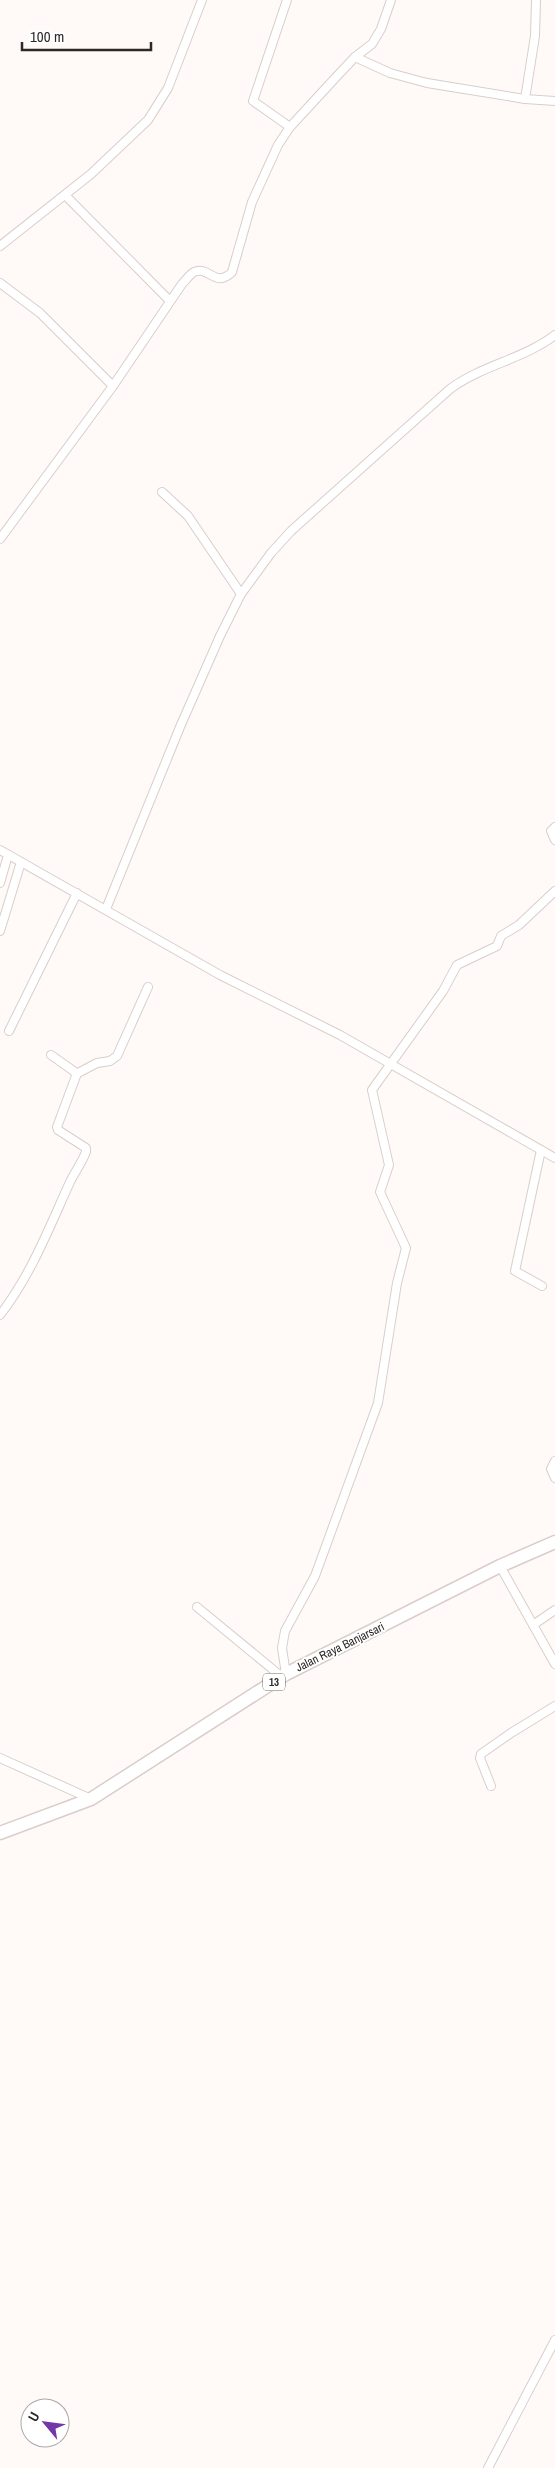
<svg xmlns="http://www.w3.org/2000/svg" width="555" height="2468" viewBox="0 0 555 2468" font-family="'Archivo Narrow',sans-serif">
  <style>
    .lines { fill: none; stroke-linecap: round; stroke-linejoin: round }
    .minor-casing { stroke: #d9ceca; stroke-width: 10 }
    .trunk-casing { stroke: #d9ceca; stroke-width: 15 }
    .minor { stroke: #fff; stroke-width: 8 }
    .trunk { stroke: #fff; stroke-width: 12 }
    .labels { text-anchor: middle; stroke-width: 4; stroke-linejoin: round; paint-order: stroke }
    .shield { fill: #fff; stroke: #6b6867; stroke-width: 1 }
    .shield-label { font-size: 11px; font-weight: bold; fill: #2c2826 }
    .street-label { font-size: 12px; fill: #2c2826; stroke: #fff }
  </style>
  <rect width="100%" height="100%" fill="#fffaf8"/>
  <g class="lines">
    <defs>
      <g id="minor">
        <path d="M287,0L253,101L290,127"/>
        <path d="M355,57L390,73L427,83L525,99L555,101"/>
        <path d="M525,99L535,36L536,0"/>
        <path d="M65,195L170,301"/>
        <path d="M0,246L91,174L148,120L168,88L202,0"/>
        <path d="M0,283L40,313L113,386"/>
        <path d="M162,492L188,516L241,594"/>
        <path d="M0,539L113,386L182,284C186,280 190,274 194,272C209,265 215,289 232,272L252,202L278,145L290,127L338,75L355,57L372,44L381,29L391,0"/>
        <path d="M555,827L551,831L555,840"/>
        <path d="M0,850L220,975L340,1035L555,1158"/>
        <path d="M0,883L8,855"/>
        <path d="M106,909L180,727L220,636L241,594L271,553L291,531L450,389C482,365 524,359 555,335"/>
        <path d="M0,931L21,862"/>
        <path d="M9,1031L77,893"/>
        <path d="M76,1074L97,1063L110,1061L117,1056L148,987"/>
        <path d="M541,1150L515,1271L542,1286"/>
        <path d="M0,1315C31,1275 49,1228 70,1182C75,1172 82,1162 86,1152V1148L58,1130L57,1127L76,1076L75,1072L51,1055"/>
        <path d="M555,1461L551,1469L555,1478"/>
        <path d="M500,1566L555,1664"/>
        <path d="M197,1607L282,1677"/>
        <path d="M533,1625L555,1610"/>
        <path d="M286,1674L282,1648L285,1631L315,1576L378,1403L397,1283L406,1248L380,1192L389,1165L372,1090L443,991L457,965L497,946L501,936L519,925L555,891"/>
        <path d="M0,1758L91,1799"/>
        <path d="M491,1786L480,1758L481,1754L511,1733L555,1706"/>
        <path d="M488,2468L555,2340"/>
      </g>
      <path id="trunk" d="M0,1833L91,1799L286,1674L500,1566L555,1542"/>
    </defs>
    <use href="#minor" class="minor-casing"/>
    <use href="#trunk" class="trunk-casing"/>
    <use href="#minor" class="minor"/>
    <use href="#trunk" class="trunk"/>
  </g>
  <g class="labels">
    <rect class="shield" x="263" y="1673.5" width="22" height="17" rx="4"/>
    <g class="shield-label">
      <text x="274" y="1686">13</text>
    </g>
    <g class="street-label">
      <text transform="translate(340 1647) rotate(-26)" y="4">Jalan Raya Banjarsari</text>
    </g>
  </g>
  <g transform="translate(45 2423) rotate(299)"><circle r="24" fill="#ffffff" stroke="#aba9a8"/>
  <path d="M0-4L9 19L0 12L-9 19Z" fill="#7536aa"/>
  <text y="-8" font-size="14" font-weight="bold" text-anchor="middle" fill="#2c2826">U</text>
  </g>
  <path d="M22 42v8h129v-8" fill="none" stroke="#2c2826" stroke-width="2.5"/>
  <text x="30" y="42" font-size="15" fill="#2c2826" stroke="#ffffff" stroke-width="4" paint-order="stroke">100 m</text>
</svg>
